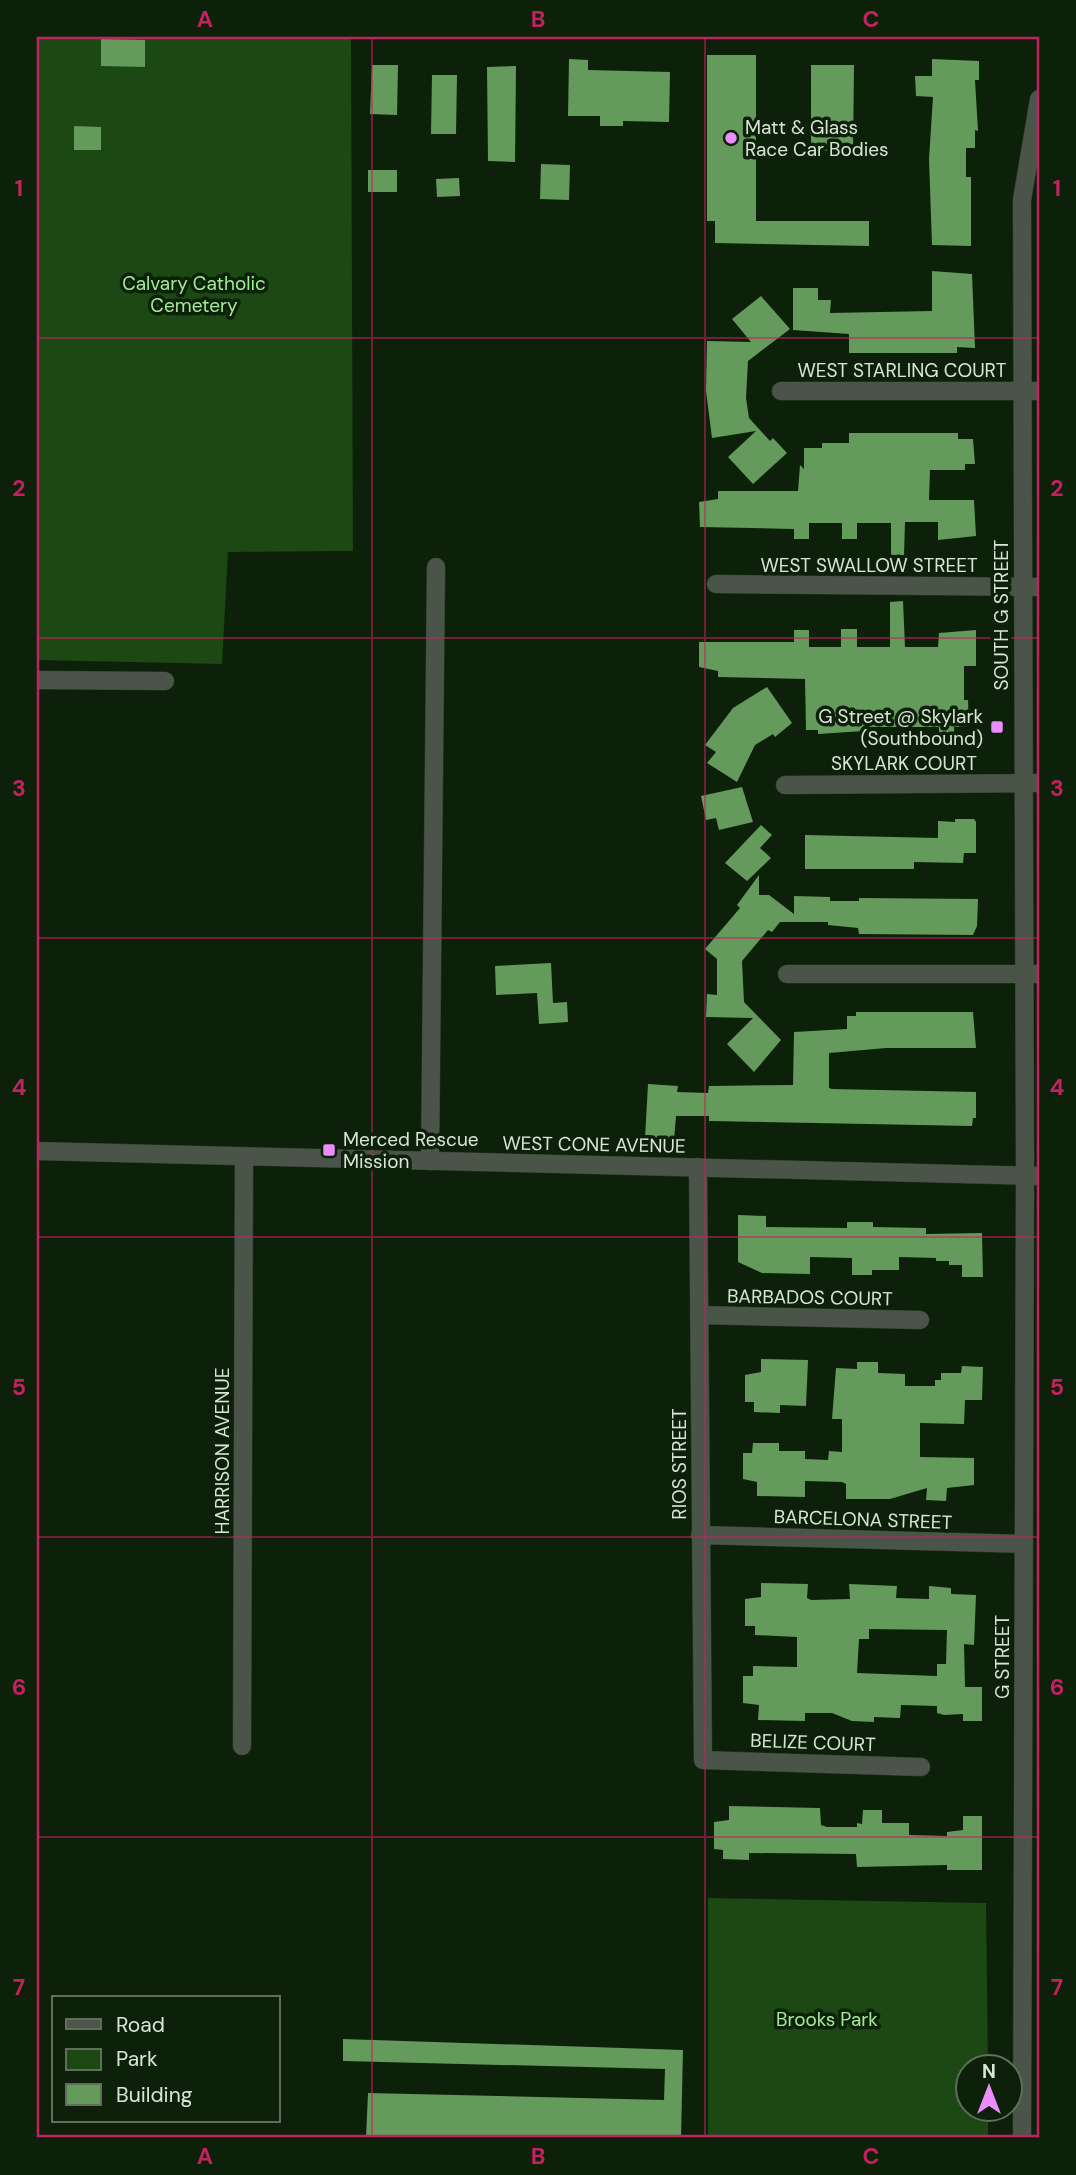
<svg xmlns="http://www.w3.org/2000/svg" width="1076" height="2175" viewBox="0 0 1076 2175" font-family="'DM Sans',sans-serif">
  <style>
    .green { fill: #1b4813 }
    .building { fill: #649a5b; fill-rule: evenodd }
    .lines { fill: none; stroke-linecap: round; stroke-linejoin: round }
    .street-casing { stroke: #2a3c27; stroke-width: 19 }
    .street { stroke: #4b5449; stroke-width: 18 }
    .grid { fill: none; stroke: #c32261; stroke-width: 2; stroke-opacity: 0.55 }
    .poi-dot { fill: #ea8dfd; stroke: #0d200a; stroke-width: 2.5 }
    .labels { text-anchor: middle; stroke-width: 7; stroke-linejoin: round; paint-order: stroke }
    .poi-label { font-size: 19px; fill: #d9e6d7; stroke: #0d200a; text-anchor: start }
    .park-label { font-size: 19px; fill: #a2eb95; stroke: #0d200a }
    .street-label { font-size: 19px; fill: #d9e6d7; stroke: #0d200a }
    .neatline { fill: none; stroke: #c32261; stroke-width: 2.5 }
    .grid-label { font-size: 23px; text-anchor: middle; font-weight: bold; fill: #c32261 }
  </style>
  <rect width="100%" height="100%" fill="#0d200a"/>
  <g class="green">
    <path d="M37,37H351L353,551L228,552L222,664L37,660Z"/>
    <path d="M708,1898L986,1903L988,2066H968V2108L988,2109V2138H708Z"/>
  </g>
  <g class="building">
    <path d="M101,39L145,40V67L101,66Z"/>
    <path d="M707,55H756V221H869V246L715,243V221H707Z"/>
    <path d="M569,59L588,60V70L670,72L669,122L623,121V126H600V116H568Z"/>
    <path d="M932,59L979,61V80H975L978,131L975,130V148H966V177H971V246L932,245L929,159L933,97L916,96L915,76H932Z"/>
    <path d="M372,65H398L397,115L370,114Z"/>
    <path d="M811,65H854L853,151H811Z"/>
    <path d="M516,66L515,162L488,161L487,67Z"/>
    <path d="M432,75H457L456,134H431Z"/>
    <path d="M74,126L101,127V150H74Z"/>
    <path d="M541,164L570,165L569,200L540,199Z"/>
    <rect x="368" y="170" width="29" height="22"/>
    <path d="M459,178L460,196L437,197L436,179Z"/>
    <path d="M932,271L972,274L975,348L957,347V353H849V334L793,330V288H818V300H831L830,313L932,311Z"/>
    <path d="M761,296L790,329L748,361L746,398L749,418L770,441L773,438L787,453L753,484L728,457L756,431L712,438L706,391L707,341L751,342L732,319Z"/>
    <path d="M849,433H958V439H973L975,464H965V470H930L929,500H974L976,536L938,540V522H905L904,555H891V523H857V539H842V523H809V539H794V529L700,527L699,502L718,499V491H798L800,465L804,469V448H822V443H849Z"/>
    <path d="M903,601L905,647H938L939,633L976,630V666H964V700H968L969,726L954,727L955,744L939,745V727H864V731L818,734V730H806L805,679L718,677V671L699,667V642H794V630H809V647H841V629H857V647H890V602Z"/>
    <path d="M767,687L792,723L775,737L773,734L755,745L737,782L707,763L716,752L705,745L733,708Z"/>
    <path d="M742,787L753,822L719,830L716,818L706,820L701,796Z"/>
    <path d="M955,819H974L976,822V853H964L963,863L914,862V869H805V835L938,838V821L955,822Z"/>
    <path d="M761,825L772,835L760,848L771,858L747,881L725,863Z"/>
    <path d="M759,875V895H769L794,914V896L830,897V901H859V898L978,899L977,926L973,935L859,934L858,928L828,925V922H780L772,932L768,930L742,961L744,1002L781,1040L754,1072L727,1044L753,1018L706,1017L707,994L717,995V959L705,949L740,908L737,905Z"/>
    <path d="M551,963L553,1003L567,1002L568,1022L539,1024L537,993L496,995L495,966Z"/>
    <path d="M856,1012H973L976,1048H886L829,1053V1088L832,1089L976,1092V1118H973L972,1126L709,1121V1116H676L674,1140L645,1138L648,1084L678,1086L677,1092L708,1093L709,1086L793,1085L794,1032L847,1029V1016H856Z"/>
    <path d="M738,1215L766,1216V1227L847,1228V1222H873V1227L926,1228V1234L982,1233L983,1277H962V1265H949V1261H936V1258L899,1257V1270H872V1275H852V1258L810,1257V1274L762,1273L738,1262Z"/>
    <path d="M761,1359L808,1360L806,1406L780,1405V1413L754,1412V1402H745V1375L761,1372Z"/>
    <path d="M857,1362H878V1373L905,1374V1386H935V1380H941V1373H961L962,1366L983,1367L982,1400H965L964,1424L920,1423V1457L974,1458V1485L947,1488L946,1501L926,1500L927,1488L890,1499H846V1484L842,1482L805,1481V1497L757,1496V1482L743,1479V1453H752L753,1443H779V1451H805V1459L828,1460L829,1451L842,1452V1419H832L836,1368L857,1369Z"/>
    <path d="M761,1583L808,1584L807,1598L811,1600L850,1599L849,1584L897,1586L896,1598L929,1599V1586L951,1588V1594L976,1595L974,1645L964,1644L965,1687H982V1721H963V1714L944,1715L937,1713V1706L901,1705L900,1718L874,1717V1722L852,1721L832,1713H805V1721L758,1720L759,1705L743,1703V1676H753V1666L797,1667V1637L755,1635V1626H745V1599L761,1597ZM869,1629L947,1630L946,1664H937V1676L857,1673L859,1639H869Z"/>
    <path d="M729,1806L820,1808L821,1825L827,1827H857V1823L862,1824L863,1810H882V1823H909V1835L947,1836V1832L963,1830V1816H982V1870H947V1865L857,1867L856,1854L749,1853V1860L723,1859V1850L714,1849V1822L729,1820Z"/>
    <path d="M343,2039L683,2050L681,2138H366L368,2093L664,2100L665,2069L343,2061Z"/>
  </g>
  <g class="lines">
    <defs>
      <g id="street">
        <path d="M781,391H1039"/>
        <path d="M716,584L1039,587"/>
        <path d="M37,680L165,681"/>
        <path d="M785,785L1039,783"/>
        <path d="M787,974H1039"/>
        <path d="M37,1151L1039,1176"/>
        <path d="M430,1161L436,567"/>
        <path d="M698,1167L703,1760L921,1767"/>
        <path d="M699,1315L920,1320"/>
        <path d="M700,1535L1024,1544"/>
        <path d="M242,1746L244,1157"/>
        <path d="M1022,2138L1025,1175L1022,200L1039,99"/>
      </g>
    </defs>
    <use href="#street" class="street-casing"/>
    <use href="#street" class="street"/>
  </g>
  <path class="grid" d="M372,37V2138M705,37V2138M37,338H1039M37,638H1039M37,938H1039M37,1237H1039M37,1537H1039M37,1837H1039"/>
  <g class="poi-dot">
    <circle cx="731" cy="138" r="7"/>
    <rect x="990" y="720" width="14" height="14" rx="3.5"/>
    <rect x="322" y="1143" width="14" height="14" rx="3.5"/>
  </g>
  <g class="labels">
    <g class="poi-label">
      <text x="745" y="134">Matt &amp; Glass<tspan x="745" dy="22">Race Car Bodies</tspan></text>
      <text x="983" y="723" text-anchor="end">G Street @ Skylark<tspan x="983" dy="22">(Southbound)</tspan></text>
      <text x="343" y="1146">Merced Rescue<tspan x="343" dy="22">Mission</tspan></text>
    </g>
    <g class="park-label">
      <text x="194" y="290">Calvary Catholic<tspan x="194" dy="22">Cemetery</tspan></text>
      <text x="827" y="2026">Brooks Park</text>
    </g>
    <g class="street-label">
      <text x="902" y="377">WEST STARLING COURT</text>
      <text x="869" y="572">WEST SWALLOW STREET</text>
      <text transform="translate(1001 615) rotate(-90)" y="7">SOUTH G STREET</text>
      <text x="904" y="770">SKYLARK COURT</text>
      <text transform="translate(594 1144) rotate(1)" y="7">WEST CONE AVENUE</text>
      <text transform="translate(810 1297) rotate(1)" y="7">BARBADOS COURT</text>
      <text transform="translate(222 1451) rotate(-90)" y="7">HARRISON AVENUE</text>
      <text transform="translate(679 1464) rotate(-90)" y="7">RIOS STREET</text>
      <text transform="translate(863 1519) rotate(2)" y="7">BARCELONA STREET</text>
      <text transform="translate(1002 1657) rotate(-90)" y="7">G STREET</text>
      <text transform="translate(813 1742) rotate(2)" y="7">BELIZE COURT</text>
    </g>
  </g>
  <rect width="1076" height="2175" fill="none" stroke="#0d200a" stroke-width="77"/>
  <rect x="52" y="1996" width="228" height="126" fill="#0d200a" stroke="#5f6f5c" stroke-width="2"/>
  <rect x="66" y="2019" width="35" height="10" fill="#4b5449" stroke="#5f6f5c" stroke-width="2"/>
  <text x="116" y="2032" font-size="21" fill="#d9e6d7">Road</text>
  <rect x="66" y="2049" width="35" height="21" fill="#1b4813" stroke="#5f6f5c" stroke-width="2"/>
  <text x="116" y="2066" font-size="21" fill="#d9e6d7">Park</text>
  <rect x="66" y="2084" width="35" height="21" fill="#649a5b" stroke="#5f6f5c" stroke-width="2"/>
  <text x="116" y="2102" font-size="21" fill="#d9e6d7">Building</text>
  <g transform="translate(989 2088)"><circle r="33" fill="#0d200a" stroke="#5f6f5c" stroke-width="2"/>
  <path d="M0-5L12 26L0 18L-12 26Z" fill="#ea8dfd"/>
  <text y="-10" font-size="19" font-weight="bold" text-anchor="middle" fill="#d9e6d7">N</text>
  </g>
  <rect x="38" y="38" width="1000" height="2098" class="neatline"/>
  <g class="grid-label">
    <text x="205" y="27">A</text>
    <text x="538" y="27">B</text>
    <text x="871" y="27">C</text>
    <text x="19" y="196">1</text>
    <text x="1057" y="196">1</text>
    <text x="19" y="496">2</text>
    <text x="1057" y="496">2</text>
    <text x="19" y="796">3</text>
    <text x="1057" y="796">3</text>
    <text x="19" y="1095">4</text>
    <text x="1057" y="1095">4</text>
    <text x="19" y="1395">5</text>
    <text x="1057" y="1395">5</text>
    <text x="19" y="1695">6</text>
    <text x="1057" y="1695">6</text>
    <text x="19" y="1995">7</text>
    <text x="1057" y="1995">7</text>
    <text x="205" y="2164">A</text>
    <text x="538" y="2164">B</text>
    <text x="871" y="2164">C</text>
  </g>
</svg>
